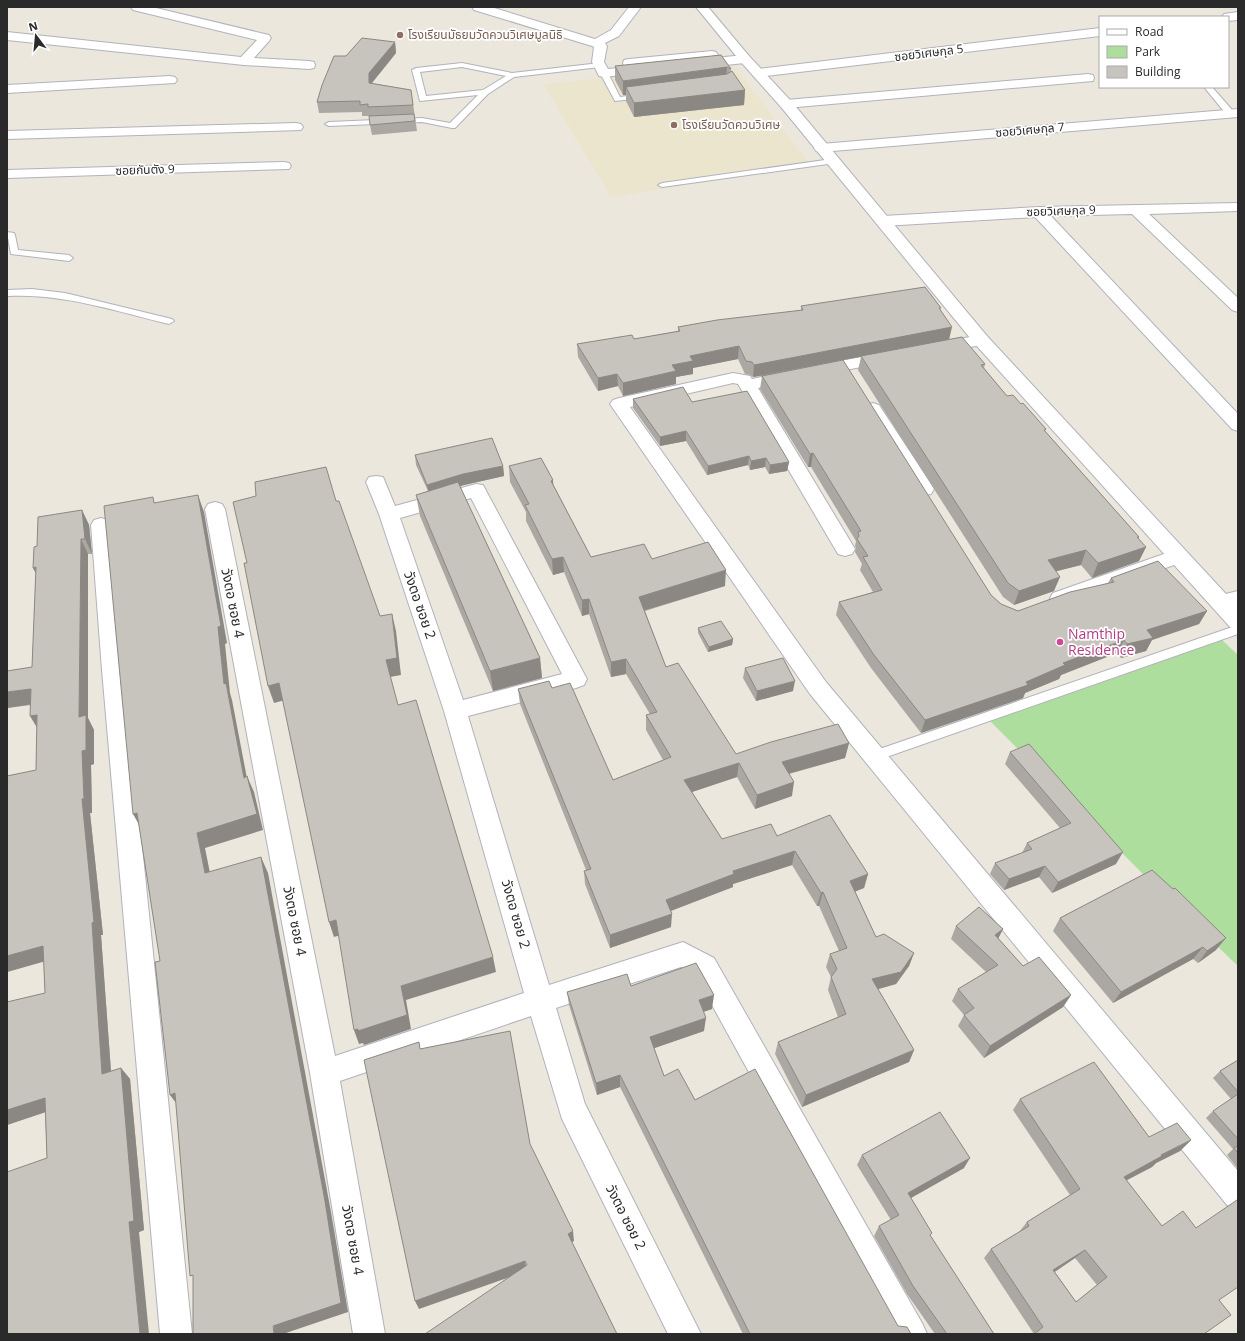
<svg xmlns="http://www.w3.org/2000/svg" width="1245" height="1341" viewBox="0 0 1245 1341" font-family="'Open Sans','Noto Sans Thai',sans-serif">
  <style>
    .education { fill: #ece5ce }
    .green { fill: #aede9e }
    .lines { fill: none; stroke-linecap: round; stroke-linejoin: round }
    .service-casing { stroke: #b1b2bd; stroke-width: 2 }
    .minor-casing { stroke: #b1b2bd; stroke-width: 2 }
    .tertiary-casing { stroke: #b1b2bd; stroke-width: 2 }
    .service { fill: #fff; fill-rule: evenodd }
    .minor { fill: #fff; fill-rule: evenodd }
    .tertiary { fill: #fff; fill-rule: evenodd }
    .wall { fill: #aba8a3; fill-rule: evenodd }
    .shaded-wall { fill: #8b8884 }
    .building { fill: #c7c3bd; stroke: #8b8884; fill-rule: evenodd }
    .education-dot { fill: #8d6e63; stroke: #fff; stroke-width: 1.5 }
    .hotel-dot { fill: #d1479c; stroke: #fff; stroke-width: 1.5 }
    .labels { text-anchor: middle; stroke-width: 3.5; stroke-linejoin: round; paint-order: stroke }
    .far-education-label { font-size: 12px; fill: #785e54; stroke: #fff; text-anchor: start }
    .far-street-label { font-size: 12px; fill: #2a2a2a; stroke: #fff }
    .street-label { font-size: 14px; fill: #2a2a2a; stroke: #fff }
    .hotel-label { font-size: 14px; fill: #b23c85; stroke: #fff; text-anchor: start }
  </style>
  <rect width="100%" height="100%" fill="#ebe7dd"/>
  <path class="education" d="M733,64L811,166L611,197L543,84Z"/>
  <path class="green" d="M1222,640L1238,655V966L1174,905L989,720Z"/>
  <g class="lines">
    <defs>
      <g id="service">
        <path d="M462,63L512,73L600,63L603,65L600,67L514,77L488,94L455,128H452L422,122L329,126L325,124L329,122L422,118L450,123L478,95L420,101L412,70L416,68ZM462,67L506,76L483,90L426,96L420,72Z"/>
        <path d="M604,71L608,73L620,97L642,94L646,96L642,98L615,101L600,73Z"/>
        <path d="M1204,87H1212L1233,111V115H1227Z"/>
        <path d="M832,159L836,161L835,163L662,187L658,185L662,183Z"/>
        <path d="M7,232L14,233L15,235L18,250L69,255L73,258L69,261L11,254Z"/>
        <path d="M32,289L65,293L172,319L174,321L169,324C115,311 63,293 7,296V290Z"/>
        <path d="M1238,625V634L875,761L871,760L869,756L871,752Z"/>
      </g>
      <g id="minor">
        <path d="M131,7H152L269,35L271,38L269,41L254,58L309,61L314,62L315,65L314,68L309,69L244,65L7,40V32L241,57L257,40L133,10Z"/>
        <path d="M472,7H491L595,39L611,30L629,7H641L619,36L605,43L607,46L604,62L608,69L629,67L624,66L623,63L624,60L629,59L712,51L716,52L718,55L714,58L745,55L749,56L751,59L749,62L745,63L696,68L691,67L690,64L695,60L645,65L650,66L651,69L650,72L604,77L599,76L592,62L594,47L592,46L474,10Z"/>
        <path d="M1238,12V20L1228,21V17H1222L1224,14Z"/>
        <path d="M1100,28V36L758,77L753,76L752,73L753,70L758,69Z"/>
        <path d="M1088,74L1093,75L1094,78L1093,81L786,108L781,107L779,104L781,101L786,100Z"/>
        <path d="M170,76L175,77L177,80L175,83L7,93V85Z"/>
        <path d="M1238,109V117L821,152L816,151L814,148L816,145L821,144Z"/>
        <path d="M296,123L301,124L303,127L301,130L7,139V131Z"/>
        <path d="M284,162L289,163L291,166L289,169L7,178V170Z"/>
        <path d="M1238,203V211L1149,214L1238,298V312L1232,310L1132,214L1051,216L1238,414V431L1232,429L1035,217L883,226L878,224L875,221L878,218L883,216L1039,207Z"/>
        <path d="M981,335L987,336L989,340L987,344L937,353L931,352L928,348L931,344Z"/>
        <path d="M889,352L895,353L898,357L895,361L817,375L811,374L808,370L811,366L817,365Z"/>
        <path d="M733,373L750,376L752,379L762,377L768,378L771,382L768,386L758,388L855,549L852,554L845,556L838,554L738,384L733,383L630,407L826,682L1238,1171V1209L1227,1205L810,694L610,404L613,400L619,398Z"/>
        <path d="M873,403L879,405L931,484L934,489L931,494L924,495L917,494L864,409L867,405Z"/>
        <path d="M376,476L383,477L395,506L476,484L483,485L587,679L584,685L576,688L468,716L549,985L683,942L714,958L922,1323L927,1334H893L696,976L681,967L556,1008L585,1104L701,1334H668L562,1119L531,1016L340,1081L385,1334H353L310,1073L205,509L208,504L215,502L222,504L225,509L335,1056L524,993L444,711L379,514L366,482L369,477ZM471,498L562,674L463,700L400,518Z"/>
        <path d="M101,518L108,520L111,525L124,670L192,1334H160L102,670L91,525L94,520Z"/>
        <path d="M1178,549L1185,551L1188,556L1185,561L1060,606L1053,603L1050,598L1053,593Z"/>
        <path d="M1238,591V607L1220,610L1213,607L1210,602L1213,597Z"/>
      </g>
      <path id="tertiary" d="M696,7H708L749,56L791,101L987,336L1238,607V629L1230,627L975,344L781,107L741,62Z"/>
    </defs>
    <use href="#service" class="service-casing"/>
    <use href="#minor" class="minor-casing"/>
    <use href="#tertiary" class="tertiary-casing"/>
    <use href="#service" class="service"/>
    <use href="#minor" class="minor"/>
    <use href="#tertiary" class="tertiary"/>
  </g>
  <g class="wall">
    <path d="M395,42L396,53L372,83L411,90L417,131L372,135L370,125V116H362V112L319,113L317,102L346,56Z"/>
    <path d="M721,55L731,69V72L745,90L744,105L634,117L626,101V95H623L615,80V66Z"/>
    <path d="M801,306L941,311L949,339L985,364L984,368L1007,396L1021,404L1046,429L1045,431L1139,537L1138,539L1146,547L1139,561L1092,578L1081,565L1056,571L1054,591L1014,605L1003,597L858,370L861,357L818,365L991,595L1001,604L1018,611L1108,583L1111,578L1207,611L1199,624L1152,640L1146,651L1121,658L1117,653L1061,675L1059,679L1025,693L1023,698L921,733L871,668L836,615L839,602L873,592L860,570L862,564L855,552L856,548L855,546L856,541L811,467H808L760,389L762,376L753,377L750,375L745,374L738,359L693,368V374L676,377V384L623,396L618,386L598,391L578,357L577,344L634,339L678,331V327L801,310Z"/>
    <path d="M633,399L692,402L789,462L787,471L769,474L765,467L750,470L748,465L707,475L686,441L660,446L633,408Z"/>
    <path d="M415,455L503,466L504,476L460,486L540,658L542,678L493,691L420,516L416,495L428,491L416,465Z"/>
    <path d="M509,466L554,486L591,557L652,559L725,586L645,611L666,667L736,754L849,743L845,758L789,774L792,796L755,809L737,777L692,792L722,839L777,836L868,874L864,888L855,891L876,937L914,953L909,966L896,984L878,989L914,1050L909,1062L802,1107L775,1054L778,1042L838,1017L828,990L831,977L826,967L830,954L839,951L819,906H817L792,865L733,884V887L671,911V927L610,948L585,884L584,871L586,870L520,704L518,689L552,688L613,780L663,760L646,730V715L650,714L626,674L611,677L589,614L582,616L564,572L553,575L526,521V512L510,482Z"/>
    <path d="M82,510L89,525L92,554H88V718L94,730V764L91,765L92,813H90L103,935H101L111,1071L121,1068L130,1079L144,1230L139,1232L47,1158L45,1112L7,1125V1002L45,993L44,961L7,972V776L36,770L37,727L31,705L7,708L32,667L36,573L33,568L37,546Z"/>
    <path d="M698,628L733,639L732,645L708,652L698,633Z"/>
    <path d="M745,668L793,691L756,701L743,678Z"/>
    <path d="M1010,752L1116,864L1052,893L1039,877L1004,890L990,874L995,863L1022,853L1027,843L1060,828L1005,764Z"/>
    <path d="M1152,870L1216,950L1198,963L1193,959L1113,1003L1053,931L1060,918Z"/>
    <path d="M956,926L1003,929L998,938L1023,966L1071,995L1063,1007L984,1058L958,1026L964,1015L952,1001L958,989L986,972L951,939Z"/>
    <path d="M631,986L712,1009L703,1012L704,1031L654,1048L664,1076L695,1100L898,1326L911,1334H743L620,1087L597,1095L569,1005L567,992Z"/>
    <path d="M1238,1060V1169L1227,1155L1233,1149L1206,1118L1213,1111L1231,1099L1213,1078L1220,1071Z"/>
    <path d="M1020,1099L1149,1137L1191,1140L1180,1151L1156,1163L1152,1167L1126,1180L1162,1226L1196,1228L1238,1201L1034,1334L984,1258L991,1249L1019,1232L1027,1222L1070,1195L1013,1110ZM1075,1258L1097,1285L1076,1302L1055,1272Z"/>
    <path d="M862,1155L964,1168L911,1198L930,1236L994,1334H935L907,1294L874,1236L879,1226L891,1220L857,1165Z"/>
  </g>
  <g class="shaded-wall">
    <path d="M395,42L396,53L371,84L369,83V73Z"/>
    <path d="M727,67L726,82L626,87V95H623V81Z"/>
    <path d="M745,90L744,105L634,117V103Z"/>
    <path d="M952,327L949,340L753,377L754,365Z"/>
    <path d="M739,346L738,359L693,368V374L676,377V384L623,396V383L672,365L690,356Z"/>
    <path d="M617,374L618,386L598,391V378Z"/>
    <path d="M686,431V441L660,446V437Z"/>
    <path d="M813,453L811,467H808L810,454Z"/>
    <path d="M749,456L748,465L707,475L708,466Z"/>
    <path d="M766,458L765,467L750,470L751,461Z"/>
    <path d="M789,462L787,471L769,474L770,465Z"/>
    <path d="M503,466L504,476L464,485L429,495L427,485L463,474Z"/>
    <path d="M553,480L554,496L551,481Z"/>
    <path d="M198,495L204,512L227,643L225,644L230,693L232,700L250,794L244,778L224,684Z"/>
    <path d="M82,510L89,525L92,554L85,539Z"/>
    <path d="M81,539L88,554V718L94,730V764L91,765L92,813H90L103,935H101L112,1085L102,1074L82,799V751L79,717Z"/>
    <path d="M1146,547L1139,561L1092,578L1098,563Z"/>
    <path d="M1086,550L1081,565L1042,575L1048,560Z"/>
    <path d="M563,557L564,572L553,575L552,559Z"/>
    <path d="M36,567L41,583L33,568Z"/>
    <path d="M726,570L725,586L639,612V597Z"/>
    <path d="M1060,577L1054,591L1014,605L1019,591Z"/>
    <path d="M589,599V614L582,616V600Z"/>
    <path d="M1207,611L1199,624L1152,640L1146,651L1121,658L1127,644L1147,630Z"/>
    <path d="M392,614L396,631L401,675L390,677L386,660Z"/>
    <path d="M733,639L732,645L708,652L709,647Z"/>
    <path d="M1124,640L1117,653L1061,675L1059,679L1025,693L1023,698L921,733L925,720L1026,682L1063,663Z"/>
    <path d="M540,658L542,678L493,691L490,671Z"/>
    <path d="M626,659V674L611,677V662Z"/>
    <path d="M795,681L793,691L756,701L757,691Z"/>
    <path d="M279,683L285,700L274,703L268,686Z"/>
    <path d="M31,689L40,703L7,708V692Z"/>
    <path d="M37,715L39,731L30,716Z"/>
    <path d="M849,743L845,758L780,776L782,762Z"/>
    <path d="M739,763L737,777L683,795L684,780Z"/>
    <path d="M247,776L254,792L263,830L205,848L213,888L205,873L197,833Z"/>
    <path d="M794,782L792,796L755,809L757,795Z"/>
    <path d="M137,813L142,830L133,814Z"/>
    <path d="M795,851L792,865L733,884V887L665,913L666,900L733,871Z"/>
    <path d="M1123,852L1116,864L1052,893L1058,882Z"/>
    <path d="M261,857L268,873L331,1212L348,1312L283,1334H274Z"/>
    <path d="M1045,866L1039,877L1004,890L1009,879Z"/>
    <path d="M868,874L864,888L847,895L850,881Z"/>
    <path d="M823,892L819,906H817L821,893Z"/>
    <path d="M672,914L671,927L610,948V935Z"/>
    <path d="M336,920L341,935L334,937L329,922Z"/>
    <path d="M1003,929L997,941L995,935Z"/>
    <path d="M1226,938L1216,950L1198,963L1207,951Z"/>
    <path d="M43,946L53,959L7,972V956Z"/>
    <path d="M1203,947L1193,959L1113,1003L1121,992Z"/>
    <path d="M914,953L909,966L896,984L868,992L872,979Z"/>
    <path d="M493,957L496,972L406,1000L411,1029L364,1045L363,1043L359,1044L354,1030L401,986Z"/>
    <path d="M714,995L712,1009L697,1014L699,1000Z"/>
    <path d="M1071,995L1063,1007L984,1058L990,1046Z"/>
    <path d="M706,1018L704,1031L649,1050L650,1037Z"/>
    <path d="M914,1050L909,1062L802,1107L806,1095Z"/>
    <path d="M121,1068L130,1079L144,1230L139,1232L149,1334H140L129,1222Z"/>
    <path d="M620,1075V1087L597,1095L596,1083Z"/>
    <path d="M175,1093L179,1107L170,1095Z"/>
    <path d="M45,1098L55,1109L7,1125V1110Z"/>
    <path d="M1191,1140L1180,1151L1156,1163L1152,1167L1114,1187L1124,1177L1161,1155Z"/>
    <path d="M970,1158L964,1168L902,1203L908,1193Z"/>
    <path d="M573,1231L574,1241L569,1244L568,1234Z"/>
    <path d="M1085,1250L1075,1258L1045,1278L1053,1270Z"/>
    <path d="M525,1261L527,1271L419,1309L415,1301Z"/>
  </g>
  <g class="building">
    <path d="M362,38L395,42L369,73V83L411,90L413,105L368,107V104L360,105V101L317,102L322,85L334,56H346Z"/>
    <path d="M721,55L731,69L727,67L623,81L615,66Z"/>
    <path d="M732,71L745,90L634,103L626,87L727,74Z"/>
    <path d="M414,114L415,121L370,125L369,116Z"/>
    <path d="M925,287L941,308H939L952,327L754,365L752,362L746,361L739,346L690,356L693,361L672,365L676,371L623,383L617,374L598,378L577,344L632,335L634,339L680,331L678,327L717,320L803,310L801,306Z"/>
    <path d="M962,337L985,364L981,365L1007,396L1013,395L1021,404L1023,403L1046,429L1044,430L1139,537H1137L1146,547L1098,563L1086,550L1048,560L1060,577L1019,591L1008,583L861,356Z"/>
    <path d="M843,360L991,595L1001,604L1018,611L1070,592L1114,582L1111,578L1158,561L1207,611L1147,630L1153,638L1127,644L1124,640L1063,663L1065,665L1026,682L1028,685L925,720L874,655L839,602L882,590L863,557L868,556L857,539L859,536L858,532L861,531L813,453L810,454L762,376Z"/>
    <path d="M683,387L692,402L747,391L789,462L770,465L766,458L751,461L749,456L708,466L686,431L660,437L633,399Z"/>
    <path d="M492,438L503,466L463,474L427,485L415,455Z"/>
    <path d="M541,458L553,480L551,481L591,557L644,544L652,559L708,542L726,570L639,597L666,667L678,663L736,754L771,742L838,724L849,743L782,762L794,782L757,795L739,763L684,780L722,839L771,824L777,836L830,815L868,874L850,881L876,937L884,934L914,953L901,972L872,979L914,1050L806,1095L778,1042L846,1014L831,977L837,969L830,954L847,948L823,892L821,893L795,851L733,871L734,874L666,900L672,914L610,935L584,871L591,869L518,689L549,681L552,688L570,683L613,780L671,757L646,715L657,712L626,659L611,662L589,599L582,600L563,557L552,559L525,505L529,504L509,466Z"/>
    <path d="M326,467L336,501H339L380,616L392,614L397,658L386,660L398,705L416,700L493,957L401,986L407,1015L358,1031V1029L354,1030L336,920L329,922L279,683L268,686L244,563H247L233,502L256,496L255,482Z"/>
    <path d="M458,482L540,658L490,671L416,495Z"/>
    <path d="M198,495L221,626L218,627L224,684L226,683L244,778L247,776L257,814L197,833L205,873L261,857L325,1201L341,1303L273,1326L274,1334H193V1275L190,1276L175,1093L170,1095L155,962L160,961L137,813L133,814L104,506L153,497L154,503Z"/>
    <path d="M82,510L85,539H81L79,717L86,715V750L82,751L84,799H82L94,922L92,923L102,1074L121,1068L134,1221L129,1222L140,1334H7V1172L47,1158L45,1098L7,1110V1002L45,993L43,946L7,956V776L36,770L37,715L30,716L31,689L7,692V671L32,667L36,567L33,568L34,547L37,546L38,517Z"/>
    <path d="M721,621L733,639L709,647L698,628Z"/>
    <path d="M783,658L795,681L757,691L745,668Z"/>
    <path d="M1029,744L1123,852L1058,882L1045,866L1009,879L995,863L1032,849L1027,843L1071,823L1010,752Z"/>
    <path d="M1152,870L1173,889L1175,888L1226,938L1207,951L1203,947L1121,992L1060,918Z"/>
    <path d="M979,907L1003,929L995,935L1023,966L1039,957L1071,995L990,1046L964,1015L974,1008L958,989L998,965L956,926Z"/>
    <path d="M696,963L714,995L699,1000L706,1018L650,1037L664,1076L678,1069L695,1100L755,1069L898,1326L907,1327L911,1334H750L620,1075L596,1083L567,992L627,974L631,986Z"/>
    <path d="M510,1031L530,1144L573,1231L568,1234L617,1334H527V1333L526,1334H425L527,1265L525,1261L415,1301L364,1060L419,1042L420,1049Z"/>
    <path d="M1238,1060V1092L1220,1071Z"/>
    <path d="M1094,1062L1149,1137L1177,1123L1191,1140L1161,1155L1162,1156L1124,1177L1162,1226L1183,1211L1196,1228L1237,1200L1238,1201V1287L1219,1300L1231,1315L1204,1334H1034L1043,1327L991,1249L1029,1226L1027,1222L1080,1189L1020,1099ZM1085,1250L1107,1277L1076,1302L1053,1270Z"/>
    <path d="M1238,1094V1139L1213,1111Z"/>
    <path d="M940,1112L970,1158L908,1193L932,1233L930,1235L994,1334H947L913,1286L879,1226L899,1215L862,1155Z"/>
    <path d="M1238,1146V1153L1234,1148Z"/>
  </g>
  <g class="education-dot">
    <circle cx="400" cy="35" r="4"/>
    <circle cx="674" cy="125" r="4"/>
  </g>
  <circle class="hotel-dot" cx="1060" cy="642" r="4"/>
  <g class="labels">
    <g class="far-education-label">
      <text x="408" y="39">โรงเรียนมัธยมวัดควนวิเศษมูลนิธิ</text>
      <text x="682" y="129">โรงเรียนวัดควนวิเศษ</text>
    </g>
    <g class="far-street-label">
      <text transform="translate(929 53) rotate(-7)" y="4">ซอยวิเศษกุล 5</text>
      <text transform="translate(1030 130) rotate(-5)" y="4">ซอยวิเศษกุล 7</text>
      <text transform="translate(145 170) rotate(-2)" y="4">ซอยกันตัง 9</text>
      <text transform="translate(1061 211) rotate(-2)" y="4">ซอยวิเศษกุล 9</text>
    </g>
    <g class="street-label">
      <text transform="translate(233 603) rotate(79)" y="5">วังตอ ซอย 4</text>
      <text transform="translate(420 605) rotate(71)" y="5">วังตอ ซอย 2</text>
      <text transform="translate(516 914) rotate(74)" y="5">วังตอ ซอย 2</text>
      <text transform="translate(295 921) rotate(79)" y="5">วังตอ ซอย 4</text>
      <text transform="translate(626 1217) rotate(63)" y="5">วังตอ ซอย 2</text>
      <text transform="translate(353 1240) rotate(80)" y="5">วังตอ ซอย 4</text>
    </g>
    <g class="hotel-label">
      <text x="1068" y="639">Namthip<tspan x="1068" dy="16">Residence</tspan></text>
    </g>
  </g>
  <rect width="1245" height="1341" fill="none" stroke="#2a2a2a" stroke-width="16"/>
  <rect x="1099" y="16" width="130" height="72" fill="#ffffff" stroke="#aaaaaa"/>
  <rect x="1107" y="29" width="20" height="6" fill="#ffffff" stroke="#aaaaaa"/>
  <text x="1135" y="36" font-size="12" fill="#2a2a2a">Road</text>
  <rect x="1107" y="46" width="20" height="12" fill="#aede9e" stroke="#aaaaaa"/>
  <text x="1135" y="56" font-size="12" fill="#2a2a2a">Park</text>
  <rect x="1107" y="66" width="20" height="12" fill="#c7c3bd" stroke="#aaaaaa"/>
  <text x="1135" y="76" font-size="12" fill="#2a2a2a">Building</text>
  <g transform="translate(36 36) rotate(344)" stroke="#ffffff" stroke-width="3" paint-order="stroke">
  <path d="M0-3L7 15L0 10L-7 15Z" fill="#2a2a2a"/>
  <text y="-6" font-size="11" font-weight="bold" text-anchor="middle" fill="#2a2a2a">N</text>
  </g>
</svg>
